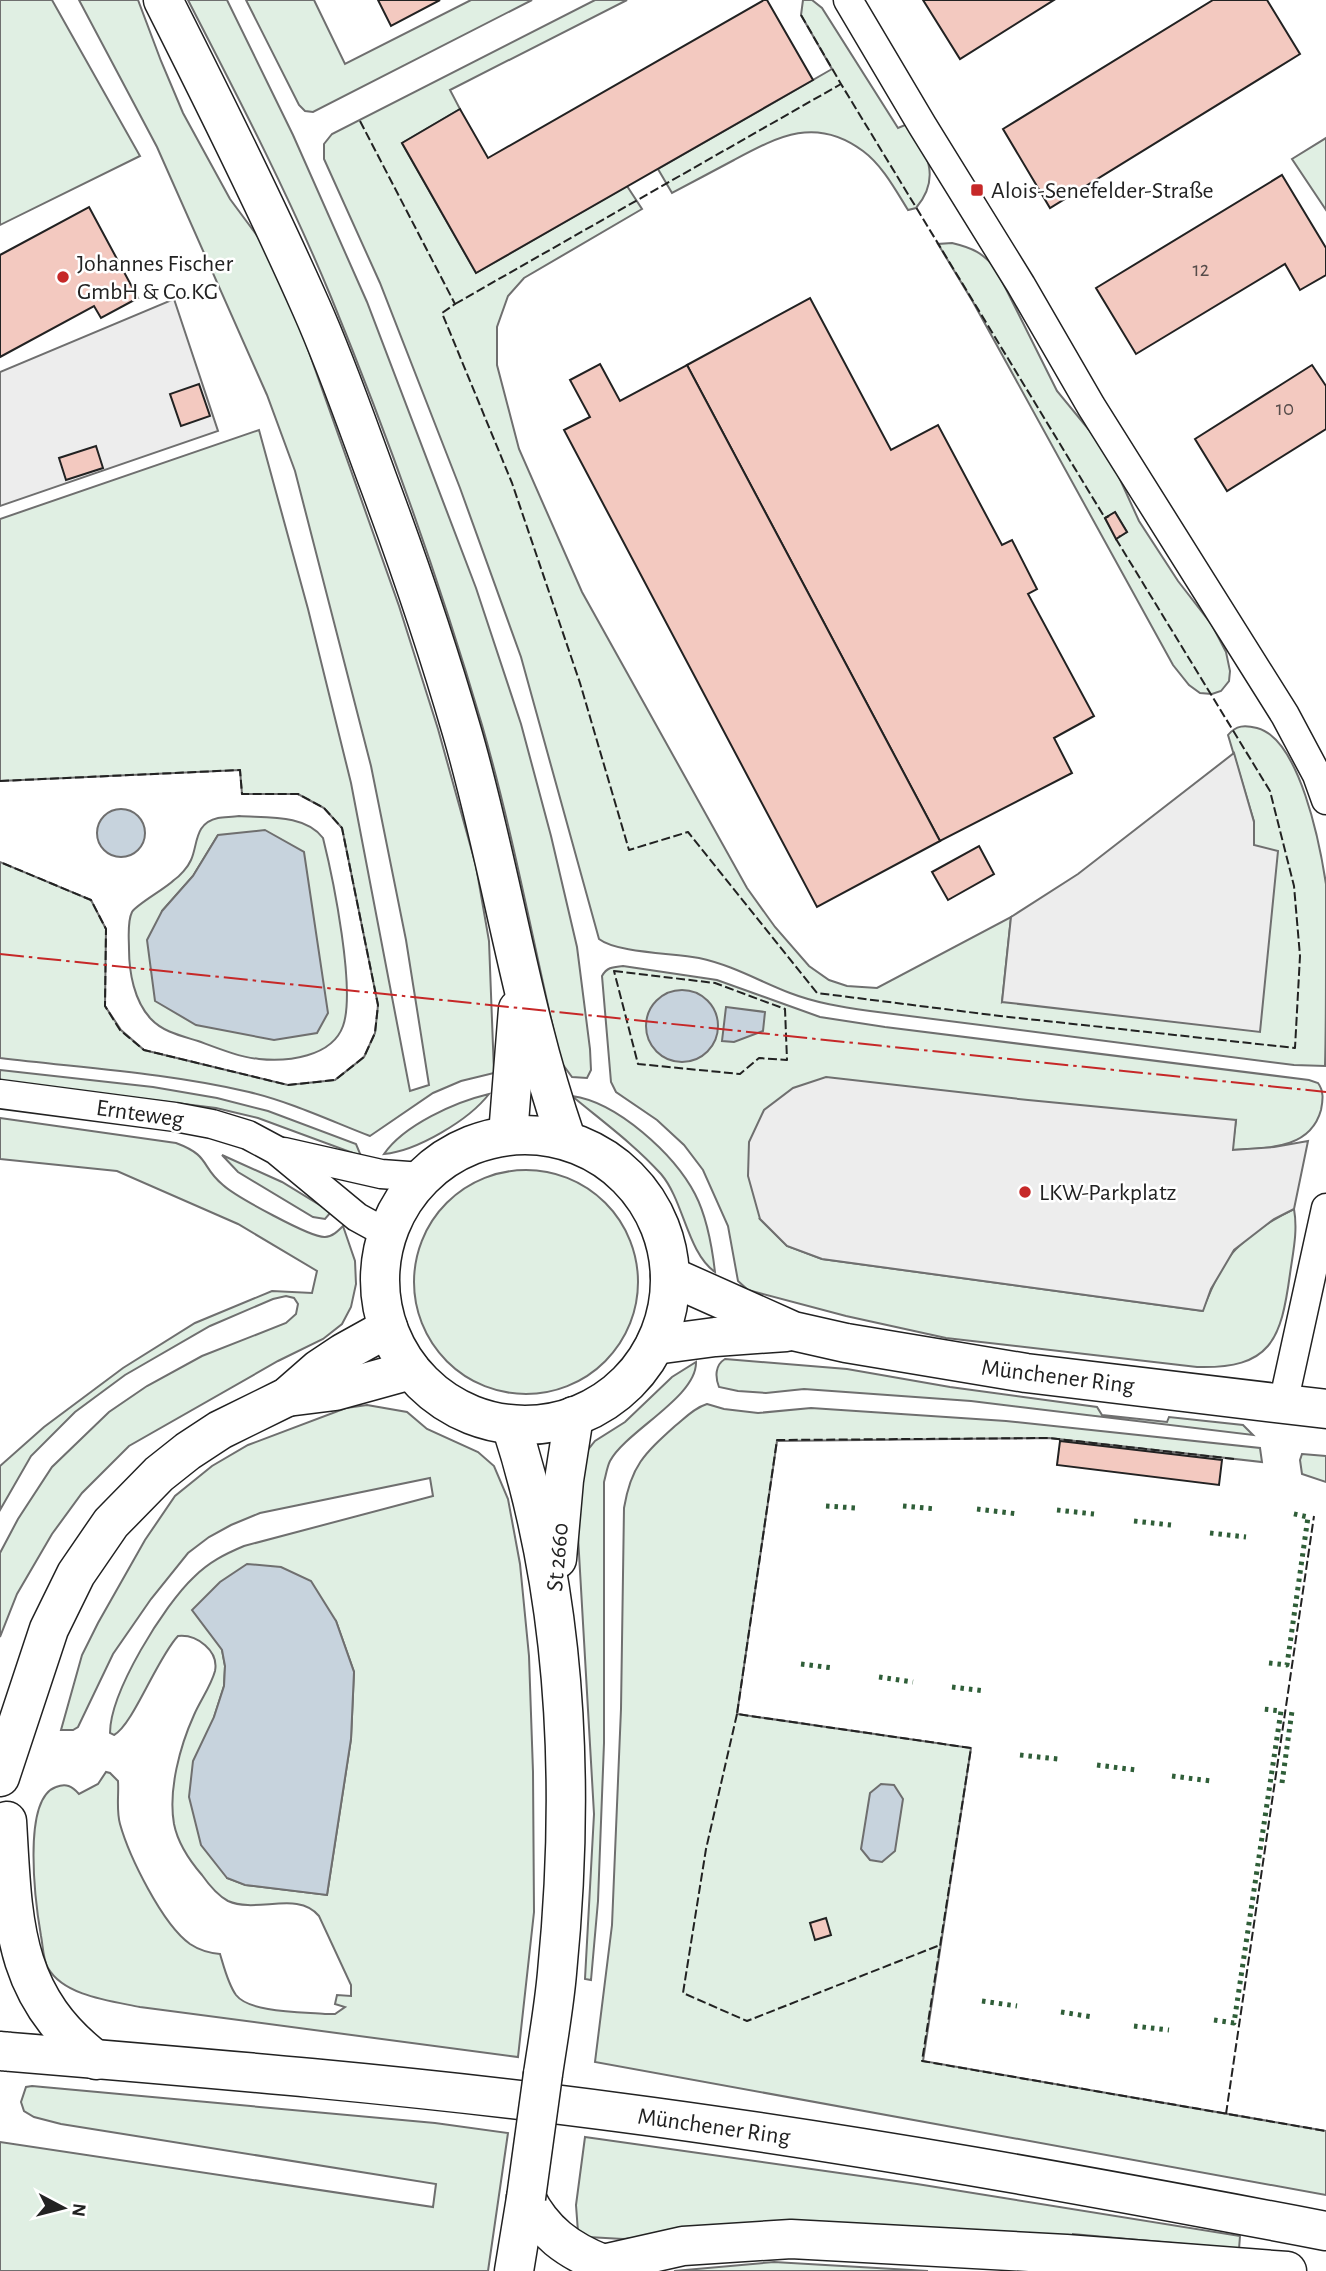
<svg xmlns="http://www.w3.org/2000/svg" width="1326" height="2271" viewBox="0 0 1326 2271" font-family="'Alegreya Sans',sans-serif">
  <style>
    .green { fill: #e0efe3; stroke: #6f6f6f; stroke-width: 2; fill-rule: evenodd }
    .parking { fill: #ededed; stroke: #6f6f6f; stroke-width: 2 }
    .water { fill: #c7d3dd; stroke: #6f6f6f; stroke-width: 2 }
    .building { fill: #f3c9c0; stroke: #222; stroke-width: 2 }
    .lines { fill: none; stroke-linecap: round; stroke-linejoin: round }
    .street-casing { stroke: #222; stroke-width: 31 }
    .secondary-casing { stroke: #222; stroke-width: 41 }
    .primary-casing { stroke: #222; stroke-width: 41 }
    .street { stroke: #fff; stroke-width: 28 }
    .secondary { stroke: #fff; stroke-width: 38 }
    .primary { stroke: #fff; stroke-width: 38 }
    .secondary-bridge-casing { stroke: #222; stroke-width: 41; stroke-linecap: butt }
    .secondary-bridge { stroke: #fff; stroke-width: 38 }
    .hedge { stroke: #2f5e38; stroke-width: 5; stroke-dasharray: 3.5 5; stroke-linecap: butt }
    .fence { stroke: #222; stroke-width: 2; stroke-dasharray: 9 3.5; stroke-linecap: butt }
    .power { stroke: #c62828; stroke-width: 2; stroke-dasharray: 24 5 3.5 5; stroke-linecap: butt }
    .poi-dot { fill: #c62828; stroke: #fff; stroke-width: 2.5 }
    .labels { text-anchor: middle; stroke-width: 5; stroke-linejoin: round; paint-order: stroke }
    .number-label { font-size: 21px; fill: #564c4a }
    .poi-label { font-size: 24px; fill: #222; stroke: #fff; text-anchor: start }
    .street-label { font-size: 24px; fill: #222; stroke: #fff }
  </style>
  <rect width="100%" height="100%" fill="#fff"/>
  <g class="green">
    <path d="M0,0H52L140,156L0,225Z"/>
    <path d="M79,0H138L161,61L183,113L230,199L264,245L304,338L399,606L438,729L476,866L489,941L494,1073L461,1081L433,1093L370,1136C331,1121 291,1102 249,1092C168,1073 83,1068 0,1058V862L91,900L106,929L105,1006L121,1030L144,1050L288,1085L335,1080L364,1057L375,1033L378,1005L342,828L324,808L298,794H242L240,770L0,781V519L259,430L308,609L351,783L410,1091L429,1085L406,940L371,766L295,471L267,395L157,147Z"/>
    <path d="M188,0H227L293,135L367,302L476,588L521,724L551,836L577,947L590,1049L591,1070L587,1078L572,1077L561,1062C534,949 514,836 482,725C439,579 388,436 331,297C289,195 238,97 188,0Z"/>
    <path d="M246,0H314L345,64L471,0H532L313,112L305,111L299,105Z"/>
    <path d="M595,0H627L450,90L460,109L402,143L476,273L627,186L642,209L524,278L508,296L497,327V365L519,449L582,592L747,888L775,927L809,966L829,980L847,986L877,988L1011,917L1002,1002L1254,845V822L1228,735C1236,725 1245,725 1257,728C1300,739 1320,845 1326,884C1326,908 1326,935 1326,959C1326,994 1326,1031 1325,1066L1294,1065L870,1011C842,1007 816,1003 790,993C759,981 732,965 699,958C673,953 617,953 599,939L521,657L460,488L380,283L324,159V144L332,134Z"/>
    <path d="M803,0H812L822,8L898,128L910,123C926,153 942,178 916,208L908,210C895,189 882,165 863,151C816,116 779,136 734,160C713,171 693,182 672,193L658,169L832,69L801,15Z"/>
    <path d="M1326,138V210L1292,159Z"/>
    <path d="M952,243C973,248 983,253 996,269L1057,391L1108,453L1139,521L1178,581L1212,625L1226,652L1230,671L1229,681L1221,691L1212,694L1200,693L1189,685L1173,665L973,302L938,244ZM1115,512L1127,532L1116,538L1105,518Z"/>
    <path d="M239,816C266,818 305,814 323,838C333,878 356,990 343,1026C332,1057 287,1062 259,1059C239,1057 217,1048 198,1041C182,1036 163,1032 151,1019C134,1001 129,972 129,949C129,938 127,922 132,912C137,904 165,889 174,880C180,876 188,867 191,860C198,845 194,823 218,818C224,817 232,817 239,816ZM218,835L155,1001L162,911L193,876Z"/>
    <path d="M623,966L717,980L820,1017L885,1027L1309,1080L1318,1083C1324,1091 1323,1100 1321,1110C1310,1150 1266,1148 1232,1150L1236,1120L760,1219L787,1246L822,1259L1202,1311C1211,1291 1220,1265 1236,1249C1252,1233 1273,1219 1294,1209C1298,1231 1293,1252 1290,1274C1281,1340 1271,1369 1197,1367L946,1338L846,1316L748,1290L738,1281L728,1226L703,1170L684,1145L657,1120L616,1092L611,1082L602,976C607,967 613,967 623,966Z"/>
    <path d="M0,1070L153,1087L217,1098L268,1111L356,1144L361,1156L258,1118L216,1108L0,1081Z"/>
    <path d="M489,1094C469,1120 417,1151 384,1154C404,1125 455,1102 489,1094Z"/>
    <path d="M572,1096C617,1102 674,1154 695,1194C707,1217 712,1246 715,1272C687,1252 684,1201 661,1174C635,1145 602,1121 572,1096Z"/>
    <path d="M0,1118L176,1143C211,1156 200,1166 223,1185C235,1196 311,1238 325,1237C332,1237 338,1231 343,1226L355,1261L356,1284L351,1307L342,1324L323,1339L278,1361L129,1446L82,1493L52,1534L17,1594L0,1637V1553L18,1519L52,1467L109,1412L147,1386L202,1356L286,1323L296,1314L298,1304L294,1298L286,1296L273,1299L210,1326L125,1375L75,1412L31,1456L0,1510V1466L44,1427L123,1368L195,1323L272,1291L312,1293L317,1271L238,1224L117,1171L0,1159Z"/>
    <path d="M222,1155L282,1182L331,1212L325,1219L313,1217L238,1172Z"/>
    <circle cx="526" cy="1282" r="112"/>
    <path d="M725,1359L847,1369L950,1387L1097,1407L1102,1415L1167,1422L1169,1417L1243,1425L1253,1435L971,1401L804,1389L766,1393L738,1391L719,1387C715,1377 715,1365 725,1359Z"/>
    <path d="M696,1362C697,1397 626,1431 610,1461C607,1467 606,1475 604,1482V1743L598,1901L591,1980L585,1979L594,1814L577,1519L583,1456L595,1441L625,1422L672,1377Z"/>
    <path d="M707,1404L724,1409L758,1413L811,1408L1006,1421L1260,1448L1262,1462L1049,1438L777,1441L737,1714L971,1748L923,2061L1326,2131V2195L595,2062L612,1925L621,1709L624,1508C631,1466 644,1454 675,1426C685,1418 694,1408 707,1404Z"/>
    <path d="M367,1405L407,1412L427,1429L478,1452L494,1466L508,1499L520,1564L529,1656L533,1772L534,1912L518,2057L140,2007C111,2001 64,1996 48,1968C43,1960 43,1946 41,1936C36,1907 21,1799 56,1787C66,1783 72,1786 79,1794L98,1784L106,1772L110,1773L118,1781C119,1795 116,1810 120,1824C129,1856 162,1924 190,1944C199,1950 209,1953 220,1954C224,1967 228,1984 236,1995C250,2013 303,2012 325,2014H335L345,2007L335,2004L337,1995L351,1996V1985L319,1916C298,1890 257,1914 228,1901C217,1895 209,1885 202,1875C189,1860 178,1844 174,1824C168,1790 180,1746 194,1715C200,1701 211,1686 215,1671C219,1651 197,1634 178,1636C157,1658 133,1725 114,1735L110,1733C110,1692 164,1605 194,1577C209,1562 225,1554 244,1546L433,1496L430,1478L260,1513L231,1525L209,1537L188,1553L151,1599L113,1654L78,1727L73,1730H61L82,1655L98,1623L145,1540L175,1496L212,1466L248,1445L346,1408ZM336,1621L354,1672L351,1739L327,1895L246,1885L227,1878L214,1717L224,1686L225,1666L222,1650Z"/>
    <path d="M1302,1454L1326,1456V1482L1302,1474L1300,1460Z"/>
    <path d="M32,2086L435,2123L508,2133L488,2271H0V2142L433,2207L436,2184L61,2124L34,2117L24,2111L21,2102L26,2087Z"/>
    <path d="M585,2137L917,2184L1240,2236L1239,2249L1073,2234L1072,2241L778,2221L702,2227L657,2236L623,2239L588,2237L578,2232L576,2205Z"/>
    <path d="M774,2262L928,2271H674Z"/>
  </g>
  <g class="parking">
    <path d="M174,299L218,431L0,506V372Z"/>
    <path d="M1234,753L1254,822V845L1278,851L1260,1032L1002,1002L1011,917L1078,874Z"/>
    <path d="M826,1077L1028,1100L1236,1120L1233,1150L1274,1147L1308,1141L1294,1209L1274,1219L1234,1250L1211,1289L1203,1311L822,1259L787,1246L760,1219L748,1176L749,1142L764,1110L793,1088Z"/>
  </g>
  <g class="water">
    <circle cx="121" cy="833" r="24"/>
    <path d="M265,830L304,852L328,1013L317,1033L274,1040L196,1025L155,1001L147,940L162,911L193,876L218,835Z"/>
    <circle cx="682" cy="1026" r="36"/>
    <path d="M726,1007L765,1012L763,1031L734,1042L722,1041Z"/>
    <path d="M247,1564L281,1567L311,1581L336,1621L354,1672L351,1739L327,1895L245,1885L227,1878L201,1845L189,1797L193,1761L214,1717L224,1686L225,1666L222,1650L192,1610L220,1582Z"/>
    <path d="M881,1784L894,1785L903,1799L895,1851L882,1862L870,1860L861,1849L870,1793Z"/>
  </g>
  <g class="building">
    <path d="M378,0H440L391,26Z"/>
    <path d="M764,0H767L813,80L476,273L402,143L460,109L488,158Z"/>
    <path d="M923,0H1054L960,59Z"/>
    <path d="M1213,0H1267L1300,54L1050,208L1003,129Z"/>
    <path d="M1282,175L1326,248V275L1300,290L1285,264L1136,354L1096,288Z"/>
    <path d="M89,207L138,298L101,318L94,306L0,357V255Z"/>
    <path d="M810,298L891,450L938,425L1002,545L1012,540L1037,589L1028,594L1094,716L1054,738L1072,773L940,841L687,365Z"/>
    <path d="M600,364L620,401L687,365L940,841L817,907L564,430L590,417L570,380Z"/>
    <path d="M1312,365L1326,386V429L1227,491L1195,439Z"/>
    <path d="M199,384L210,416L181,426L170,394Z"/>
    <path d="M96,446L103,468L66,480L59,458Z"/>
    <path d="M1115,512L1127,532L1116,539L1105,518Z"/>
    <path d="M979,846L994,874L948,900L932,872Z"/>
    <path d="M1060,1441L1222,1460L1219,1485L1057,1465Z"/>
    <path d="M826,1918L831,1935L815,1940L810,1923Z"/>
  </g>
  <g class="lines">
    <defs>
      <g id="street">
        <path d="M848,0L922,125L1021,285L1091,406L1285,715L1317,775L1326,800"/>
        <path d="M0,1094L175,1117L212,1124L248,1135L276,1150L357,1217L388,1234"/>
        <path d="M284,1152L381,1174L422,1177"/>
        <path d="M1283,1404L1326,1208"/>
      </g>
      <g id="secondary">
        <path d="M163,0C214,101 265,203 311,307C336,363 356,421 377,478C408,561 437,646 462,732C501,866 520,1006 566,1139"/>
        <circle cx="525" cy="1280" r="145"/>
        <path d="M508,1135L518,1009"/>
        <path d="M670,1276L793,1331L846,1343L1026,1373L1326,1409"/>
        <path d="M655,1345L715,1337L786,1332"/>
        <path d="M511,1425C568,1600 575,1791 557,1973C554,2007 548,2040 543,2074"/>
        <path d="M557,1559L564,1480L574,1416"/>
        <path d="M514,2271L526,2198"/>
      </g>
      <g id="primary">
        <path d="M287,1397L335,1391L411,1370"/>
        <path d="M0,1777L49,1629L76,1574L111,1523L159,1474L188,1451L220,1430L287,1397L319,1369L343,1353L388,1328"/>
        <path d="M7,1821C13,1919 11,1995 96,2060"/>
        <path d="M0,2051C205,2068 412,2085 616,2112C854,2143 1090,2186 1326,2231"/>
        <path d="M526,2198C543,2232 568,2250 603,2264"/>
        <path d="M595,2271L603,2264L683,2246L791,2239L1066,2254L1287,2271"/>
      </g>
    </defs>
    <use href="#street" class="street-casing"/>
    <use href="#secondary" class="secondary-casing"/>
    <use href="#primary" class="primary-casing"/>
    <use href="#street" class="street"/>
    <use href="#secondary" class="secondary"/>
    <use href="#primary" class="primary"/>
    <defs>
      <path id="secondary-bridge" d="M526,2198L543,2074"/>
    </defs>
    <use href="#secondary-bridge" class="secondary-bridge-casing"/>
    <use href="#secondary-bridge" class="secondary-bridge"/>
    <g class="hedge">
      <path d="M826,1506L856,1508"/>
      <path d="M903,1506L936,1509"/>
      <path d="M977,1509L1018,1514"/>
      <path d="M1057,1510L1094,1514"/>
      <path d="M1134,1521L1171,1525"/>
      <path d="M1210,1533L1246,1537"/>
      <path d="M1269,1663L1287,1665L1308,1517L1290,1513"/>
      <path d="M801,1664L833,1668"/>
      <path d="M879,1677L913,1682"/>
      <path d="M952,1687L985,1691"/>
      <path d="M1020,1755L1058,1759"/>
      <path d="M1097,1765L1136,1770"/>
      <path d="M1172,1776L1211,1781"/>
      <path d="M1282,1783L1292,1711"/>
      <path d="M982,2001L1017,2006"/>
      <path d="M1061,2012L1093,2017"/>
      <path d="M1214,2020L1234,2023L1281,1711L1263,1709"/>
      <path d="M1134,2026L1169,2030"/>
    </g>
    <g class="fence">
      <path d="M801,15L841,84L1105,518L1109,516"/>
      <path d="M360,121L455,304L442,313L512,483L580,683L629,850L688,832L817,993L1000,1016L1295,1048L1300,956L1294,886L1270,791L1116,539L1120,536"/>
      <path d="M455,304L841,84"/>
      <path d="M0,781L240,770L242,794H298L324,808L342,828L378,1005L375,1033L364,1057L335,1080L288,1085L144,1050L120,1030L105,1006L106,929L91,900L0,862"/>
      <path d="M614,971L715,983L785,1009L787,1060L759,1058L740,1074L638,1064Z"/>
      <path d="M1234,1459L1049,1438L777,1440L737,1714L971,1748L922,2061L1326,2131"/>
      <path d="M737,1714L706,1849L683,1993L747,2021L940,1945"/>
      <path d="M1226,2114L1314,1516"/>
    </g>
    <path class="power" d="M0,954L1326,1092"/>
  </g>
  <g class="poi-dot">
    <rect x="970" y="183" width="14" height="14" rx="3.5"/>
    <circle cx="63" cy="277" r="7"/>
    <circle cx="1025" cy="1192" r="7"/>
  </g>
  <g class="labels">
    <g class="number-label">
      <text x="1201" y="276">12</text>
      <text x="1285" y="415">10</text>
    </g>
    <g class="poi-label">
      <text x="991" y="198">Alois-Senefelder-Straße</text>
      <text x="77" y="271">Johannes Fischer<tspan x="77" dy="28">GmbH &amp; Co.KG</tspan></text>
      <text x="1039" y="1200">LKW-Parkplatz</text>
    </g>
    <g class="street-label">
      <text transform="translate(140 1113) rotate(8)" y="8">Ernteweg</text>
      <text transform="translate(1058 1376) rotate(7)" y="8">Münchener Ring</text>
      <text transform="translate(557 1557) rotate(-85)" y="8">St 2660</text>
      <text transform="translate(714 2126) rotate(8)" y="8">Münchener Ring</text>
    </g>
  </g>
  <g transform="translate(63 2208) rotate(97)" stroke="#ffffff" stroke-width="5" paint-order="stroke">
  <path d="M0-5L12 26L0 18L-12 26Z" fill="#222222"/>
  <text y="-10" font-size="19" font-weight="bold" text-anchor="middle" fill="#222222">N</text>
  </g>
</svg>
